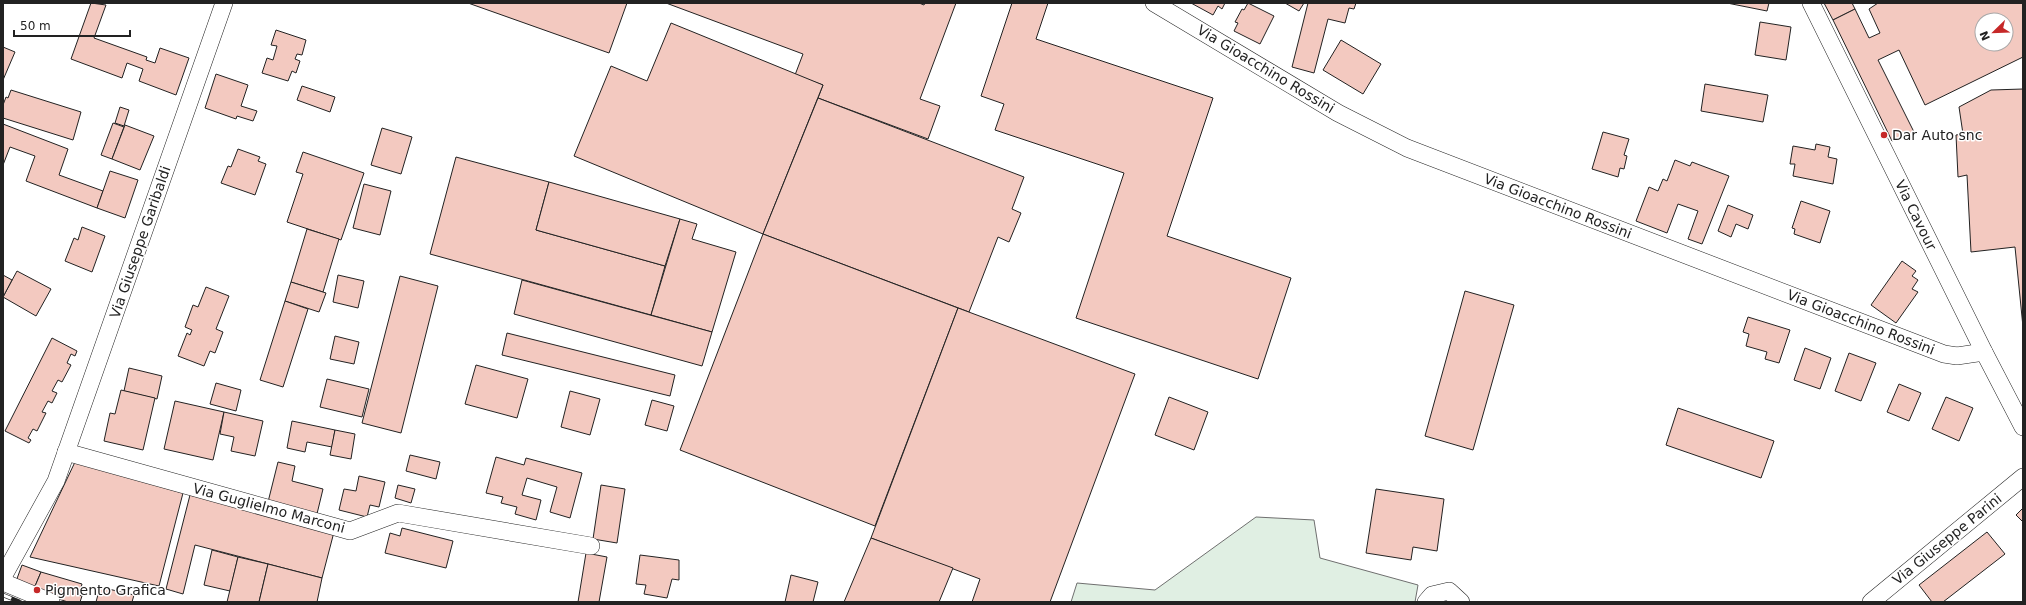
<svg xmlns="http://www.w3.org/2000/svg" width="2026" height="605" viewBox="0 0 2026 605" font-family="'DejaVu Sans',sans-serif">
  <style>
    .green { fill: #e0efe3; stroke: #6f6f6f }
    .building { fill: #f3c9c0; stroke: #222; fill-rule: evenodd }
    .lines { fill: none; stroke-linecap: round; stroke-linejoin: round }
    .minor-casing { stroke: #222; stroke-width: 18 }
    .minor { stroke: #fff; stroke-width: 17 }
    .rail-casing { stroke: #222; stroke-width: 4.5 }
    .rail { stroke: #fff; stroke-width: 3; stroke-dasharray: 9; stroke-linecap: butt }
    .poi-dot { fill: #c62828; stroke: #fff; stroke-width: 1.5 }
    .labels { text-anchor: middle; stroke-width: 3; stroke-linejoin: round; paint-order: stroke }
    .street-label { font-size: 14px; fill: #222; stroke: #fff }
    .poi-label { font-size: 14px; fill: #222; stroke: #fff; text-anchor: start }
  </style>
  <rect width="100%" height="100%" fill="#fff"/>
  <path class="green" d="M1256,517L1314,520L1320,558L1418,585L1415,602H1071L1077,583L1155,590Z"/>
  <g class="building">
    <path d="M91,3L106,5L94,38L147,57L146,60L155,63L160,48L189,58L176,95L139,81L143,69L127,63L122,78L71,59Z"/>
    <path d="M468,3H627L609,53Z"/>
    <path d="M666,3H919L924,5L925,3H956L920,99L940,106L928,139L818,98L823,85L795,75L803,54Z"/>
    <path d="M1012,3H1048L1036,39L1213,98L1167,236L1291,278L1258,379L1076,318L1124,173L995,130L1004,104L981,96Z"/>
    <path d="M1191,3H1225L1222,9L1218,6L1213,15Z"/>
    <path d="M1248,3L1274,16L1260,44L1234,31L1238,23L1235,22L1242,9L1244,10Z"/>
    <path d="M1285,3H1304L1299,11Z"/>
    <path d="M1308,3H1356L1354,9L1349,8L1345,23L1328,19L1314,73L1292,67Z"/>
    <path d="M1727,3H1769L1767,11Z"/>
    <path d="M1824,3H1852L1855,9L1833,20Z"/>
    <path d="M1878,3H2023V57L1925,105L1899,50L1878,60L1914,132L1892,141L1833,20L1855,9L1869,38L1880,33L1869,9ZM1982,20H2006V44H1982Z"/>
    <path d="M1760,22L1791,27L1786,60L1755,55Z"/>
    <path d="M671,23L823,85L763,234L574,156L611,66L647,81Z"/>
    <path d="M276,30L306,40L302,55L297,54L295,59L300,61L296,73L292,71L288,81L262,73L267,58L273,60L277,46L271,45Z"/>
    <path d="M1341,40L1381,64L1363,94L1323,70Z"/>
    <path d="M3,47L15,52L3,80Z"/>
    <path d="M216,74L248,85L241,106L257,111L253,121L237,116L236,119L205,108Z"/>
    <path d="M1705,84L1768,95L1763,122L1701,111Z"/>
    <path d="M302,86L335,97L330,112L297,100Z"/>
    <path d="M2023,89V327L2015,247L1971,252L1967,175L1958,177L1956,135L1963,134L1959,107L1991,90Z"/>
    <path d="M11,90L81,112L73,140L3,118V105L6,97L8,98Z"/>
    <path d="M818,98L1024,177L1012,209L1021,213L1009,242L998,237L969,312L763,234Z"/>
    <path d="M120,107L129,110L124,126L115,123Z"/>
    <path d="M113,123L124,127L112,159L101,155Z"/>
    <path d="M3,124L68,149L59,175L103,191L97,208L26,181L35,156L10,147L3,165Z"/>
    <path d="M125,125L154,136L140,170L112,159Z"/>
    <path d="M382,128L412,137L401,174L371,165Z"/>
    <path d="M1603,132L1629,139L1624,155L1627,156L1624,169L1620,168L1618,177L1592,169Z"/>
    <path d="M1816,144L1830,147L1828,157L1837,159L1833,184L1793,176L1795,164H1790L1793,146L1815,150Z"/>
    <path d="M238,149L260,157L258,161L266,164L255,195L221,183L228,166L231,167Z"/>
    <path d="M303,152L364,173L341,240L287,222L303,174L296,172Z"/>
    <path d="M456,157L549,182L536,230L665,266L651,315L430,254Z"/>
    <path d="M1675,160L1690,166L1692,162L1729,176L1702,244L1688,239L1698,211L1678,204L1667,233L1636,221L1649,187L1658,191L1663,179L1667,181Z"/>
    <path d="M110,171L138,180L125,218L97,208Z"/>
    <path d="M549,182L680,219L665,266L536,230Z"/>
    <path d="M364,184L391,191L380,235L353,228Z"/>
    <path d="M1801,201L1830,211L1820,243L1794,234L1795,229L1792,228Z"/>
    <path d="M1728,205L1753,215L1748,229L1736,224L1731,237L1718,231Z"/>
    <path d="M680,219L697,224L692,239L736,252L712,332L651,315Z"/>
    <path d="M82,227L105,236L92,272L65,261L74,238L78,240Z"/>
    <path d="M307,229L339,239L323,292L291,282Z"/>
    <path d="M763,234L958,308L875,526L680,450Z"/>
    <path d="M1902,261L1916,271L1912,276L1918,280L1912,289L1918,292L1896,323L1871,305Z"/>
    <path d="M17,271L51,289L36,316L3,297Z"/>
    <path d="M3,275L12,280L3,297Z"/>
    <path d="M338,275L364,281L358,308L333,302Z"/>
    <path d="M400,276L438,286L401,433L362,423Z"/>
    <path d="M522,280L712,332L702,366L514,314Z"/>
    <path d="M291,282L326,293L319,312L285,301Z"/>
    <path d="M206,287L229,296L216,329L223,332L215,353L210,351L204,366L178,356L187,333L190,335L192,330L185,327L193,305L198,307Z"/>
    <path d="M1465,291L1514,305L1473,450L1425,436Z"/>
    <path d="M285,301L308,309L283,387L260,380Z"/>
    <path d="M958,308L1135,374L1050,602H972L980,579L871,538Z"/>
    <path d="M1748,317L1790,330L1779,363L1765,359L1767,352L1746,346L1749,334L1743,332Z"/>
    <path d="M507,333L675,375L670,396L502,355Z"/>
    <path d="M335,336L359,342L354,364L330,359Z"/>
    <path d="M52,338L77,351L75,356L71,354L67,363L71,365L62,382L58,380L52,391L57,393L52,403L48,401L42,412L46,413L37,431L33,429L28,438L31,440L29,443L5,431Z"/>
    <path d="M1805,348L1831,358L1820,389L1794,380Z"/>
    <path d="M1849,353L1876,363L1861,401L1835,391Z"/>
    <path d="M476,365L528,379L517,418L465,404Z"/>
    <path d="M129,368L162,376L157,399L124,391Z"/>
    <path d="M327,379L369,389L362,417L320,407Z"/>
    <path d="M216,383L241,390L236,411L210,404Z"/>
    <path d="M1899,384L1921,393L1909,421L1887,412Z"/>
    <path d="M121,390L155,398L143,450L104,441L110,413L115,414Z"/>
    <path d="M570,391L600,399L590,435L561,427Z"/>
    <path d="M1169,397L1208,412L1194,450L1155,435Z"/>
    <path d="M1946,397L1973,408L1959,441L1932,429Z"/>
    <path d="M652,400L674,406L667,431L645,425Z"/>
    <path d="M175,401L224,412L213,460L164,449Z"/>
    <path d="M1678,408L1774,441L1761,478L1666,445Z"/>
    <path d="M224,412L263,421L255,456L231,451L234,437L220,434Z"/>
    <path d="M292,421L335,430L332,447L307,442L305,452L287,448Z"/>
    <path d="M335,430L355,434L351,459L330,455Z"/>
    <path d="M410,455L440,462L436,479L406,471Z"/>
    <path d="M496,457L524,465L526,458L582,473L570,518L550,512L557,487L527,478L522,495L541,500L536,520L515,514L517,507L501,503L503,497L486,493Z"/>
    <path d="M75,462L183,493L159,586L30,557Z"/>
    <path d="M278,462L295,466L292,481L323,489L316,518L267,506Z"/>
    <path d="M359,476L385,482L379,507L370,505L367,517L339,510L344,489L356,491Z"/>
    <path d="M398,485L415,489L411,503L395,498Z"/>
    <path d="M601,485L625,489L617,543L593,539Z"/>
    <path d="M1376,489L1444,499L1437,551L1413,547L1411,560L1366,553Z"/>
    <path d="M190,495L334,532L322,578L195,545L183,594L166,589Z"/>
    <path d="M2023,508V522L2016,515Z"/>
    <path d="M402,528L453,541L446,568L385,553L390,533L400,536Z"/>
    <path d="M1987,532L2005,554L1943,602H1932L1919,585Z"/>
    <path d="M871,538L953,568L939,602H844Z"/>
    <path d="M212,550L238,557L230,591L204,585Z"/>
    <path d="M586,553L607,557L599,602H578Z"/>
    <path d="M640,555L679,560V580L672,579L667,598L644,594L646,585L636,584Z"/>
    <path d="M238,557L268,564L259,602H227Z"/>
    <path d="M268,564L322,578L317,602H259Z"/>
    <path d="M22,565L41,572L33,591L15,584Z"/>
    <path d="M41,572L82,584L79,595L82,596L80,602H68L33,591Z"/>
    <path d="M791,575L818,582L813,602H785Z"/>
    <path d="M100,587L134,595L132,602H96Z"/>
  </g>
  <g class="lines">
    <defs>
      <g id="minor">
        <path d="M1154,3L1338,113L1407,148L1944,354L1957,356L1984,352"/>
        <path d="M1811,3L1984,352L2023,427"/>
        <path d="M66,452L350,531L398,513L591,546"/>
        <path d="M3,577L56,481L224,3"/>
        <path d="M3,582L51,602"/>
        <path d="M1426,602L1432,595L1449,591L1461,602"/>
        <path d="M1871,602L2023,477"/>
      </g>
    </defs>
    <use href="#minor" class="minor-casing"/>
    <use href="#minor" class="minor"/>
    <defs>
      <path id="rail" d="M3,595L20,602"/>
    </defs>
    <use href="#rail" class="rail-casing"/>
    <use href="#rail" class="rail"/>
  </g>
  <g class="poi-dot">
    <circle cx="1884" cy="135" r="4"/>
    <circle cx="37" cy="590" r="4"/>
  </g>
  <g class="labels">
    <g class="street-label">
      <text transform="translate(1266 69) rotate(31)" y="5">Via Gioacchino Rossini</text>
      <text transform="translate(1558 206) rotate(21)" y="5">Via Gioacchino Rossini</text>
      <text transform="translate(1916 215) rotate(64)" y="5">Via Cavour</text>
      <text transform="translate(140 242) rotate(-71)" y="5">Via Giuseppe Garibaldi</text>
      <text transform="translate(1861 322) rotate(21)" y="5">Via Gioacchino Rossini</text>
      <text transform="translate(269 508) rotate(15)" y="5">Via Guglielmo Marconi</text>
      <text transform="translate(1947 539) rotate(-39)" y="5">Via Giuseppe Parini</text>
    </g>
    <g class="poi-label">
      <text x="1892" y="140">Dar Auto snc</text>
      <text x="45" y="595">Pigmento Grafica</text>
    </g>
  </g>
  <rect width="2026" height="605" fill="none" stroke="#222222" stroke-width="8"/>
  <g transform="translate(1994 32) rotate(247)"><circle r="19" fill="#ffffff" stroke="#a7a7a7"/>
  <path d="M0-3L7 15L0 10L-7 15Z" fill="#c62828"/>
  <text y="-6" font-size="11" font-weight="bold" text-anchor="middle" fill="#222222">N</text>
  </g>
  <path d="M14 30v6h116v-6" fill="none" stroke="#222222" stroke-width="2"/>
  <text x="20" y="30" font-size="12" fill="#222222" stroke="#ffffff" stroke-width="3" paint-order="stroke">50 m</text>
</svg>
